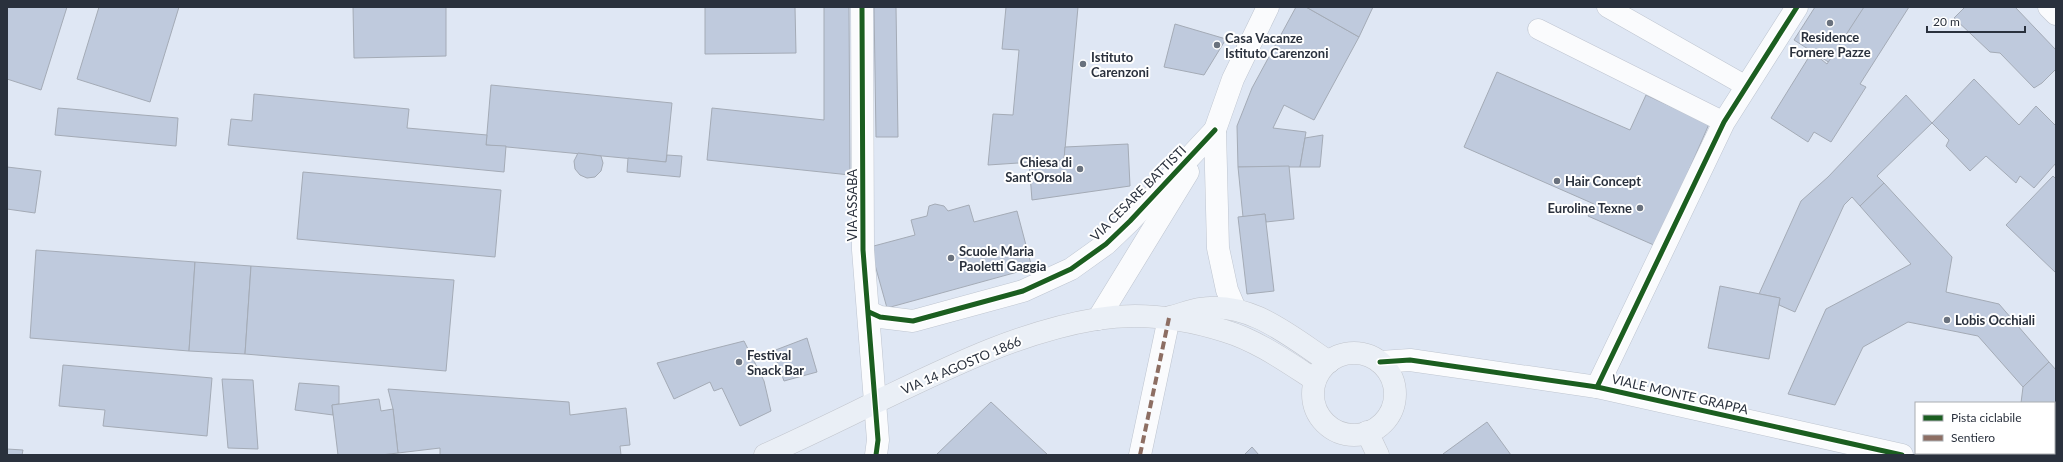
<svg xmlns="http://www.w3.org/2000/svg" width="2063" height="462" viewBox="0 0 2063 462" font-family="Lato,sans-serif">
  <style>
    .building { fill: #bfcadd; stroke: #a4abb6 }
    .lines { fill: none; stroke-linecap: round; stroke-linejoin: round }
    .service-casing { stroke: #bec5d0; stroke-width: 21 }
    .pedestrian-casing { stroke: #bec5d0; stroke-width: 23 }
    .minor-casing { stroke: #bec5d0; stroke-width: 23 }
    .tertiary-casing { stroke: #bec5d0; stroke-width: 23 }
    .primary-casing { stroke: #c1c5cd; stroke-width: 23 }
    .service { stroke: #fafbfd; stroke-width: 20 }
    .pedestrian { stroke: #fafbfd; stroke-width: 22 }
    .minor { stroke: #fafbfd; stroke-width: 22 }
    .tertiary { stroke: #fafbfd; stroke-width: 22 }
    .primary { stroke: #eaeff6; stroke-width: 22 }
    .quiet { stroke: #8d6e63; stroke-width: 4; stroke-dasharray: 8 4; stroke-linecap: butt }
    .cycleway-casing { stroke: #fff; stroke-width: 8 }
    .cycleway { stroke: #1b5e20; stroke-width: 5 }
    .poi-dot { fill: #69717d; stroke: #fff; stroke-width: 1.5 }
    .labels { text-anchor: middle; stroke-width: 4; stroke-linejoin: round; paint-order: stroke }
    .poi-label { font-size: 13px; font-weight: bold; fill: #2a313d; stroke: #fff; text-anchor: start }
    .street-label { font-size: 13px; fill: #2a313d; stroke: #fff }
  </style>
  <rect width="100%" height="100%" fill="#dfe7f4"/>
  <g class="building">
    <path d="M7,7H67L41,90L7,79Z"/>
    <path d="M99,7H179L150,102L77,79Z"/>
    <path d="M353,7H446V56L354,58Z"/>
    <path d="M705,7H795L796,53L705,54Z"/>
    <path d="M824,7H849L850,175L707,160L712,108L824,120Z"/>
    <path d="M874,7H896L898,137H876Z"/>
    <path d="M1006,7H1078L1064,160L988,165L993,114L1013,115L1019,50L1002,49Z"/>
    <path d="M1296,7H1306L1359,37L1314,120L1284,105L1273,128L1306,132L1300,167H1238L1237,126L1252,88Z"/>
    <path d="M1306,7H1373L1359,37Z"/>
    <path d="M1815,7H1866L1830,63L1794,40Z"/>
    <path d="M1864,7H1909L1860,84L1866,87L1831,142L1814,132L1808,142L1771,118L1812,52L1827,64Z"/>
    <path d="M1965,7H2015L2056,50V69L2042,83L2034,88L2000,53L1990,52L1954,18Z"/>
    <path d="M1175,24L1226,39L1204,75L1164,67Z"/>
    <path d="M1497,72L1630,130L1646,95L1709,124L1656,246L1588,216L1594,204L1464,147Z"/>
    <path d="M1974,79L2019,125L2036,106L2056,126V163L2034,188L2020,176L2016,183L1986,156L1970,171L1946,146L1949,140L1932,123Z"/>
    <path d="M491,85L672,103L666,162L486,145Z"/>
    <path d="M254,94L409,109L407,128L487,135L486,145L506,146L504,172L228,145L231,119L252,121Z"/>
    <path d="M1906,95L1932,123L1877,176L1884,183L1860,206L1852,197L1844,205L1795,312L1779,305L1780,298L1759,294L1801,201L1828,177Z"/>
    <path d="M58,108L178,118L176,146L55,135Z"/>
    <path d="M1323,135L1320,167H1300L1305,138Z"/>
    <path d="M1128,144L1130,186L1032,200L1029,162L1064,160L1065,147Z"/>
    <path d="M578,153L601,156L603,163L601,171L595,177L587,178L580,175L575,169L574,161Z"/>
    <path d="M667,155L682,156L680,177L627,172L628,158L666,162Z"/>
    <path d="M1289,166L1294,219L1266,222L1265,214L1243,217L1238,167Z"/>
    <path d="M7,167L41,171L35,213L7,209Z"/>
    <path d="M303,172L501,190L495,257L297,239Z"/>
    <path d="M2053,176L2056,179V273L2006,225Z"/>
    <path d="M1884,183L1952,257L1946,292L1999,304L2049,362L2023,387L1978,336L1908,322L1863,347L1835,405L1788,394L1826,309L1911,264L1860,206Z"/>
    <path d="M935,204L944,206L948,211L969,205L974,222L1017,211L1032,268L887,308L870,247L915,235L911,220L927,216L929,206Z"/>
    <path d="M1265,214L1274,291L1247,294L1238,217Z"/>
    <path d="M36,250L195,262L189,351L30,338Z"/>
    <path d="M195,262L251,266L245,354L189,351Z"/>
    <path d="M251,266L454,280L446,371L245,354Z"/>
    <path d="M1720,286L1780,298L1769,359L1708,348Z"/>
    <path d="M807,338L817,372L784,381L773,351Z"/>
    <path d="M744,341L764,381L771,411L740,426L722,388L714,391L710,382L674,399L657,363Z"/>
    <path d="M2049,362L2056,370V447H2054V403H2021L2023,387Z"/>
    <path d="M63,365L212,378L207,436L103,426L105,410L59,406Z"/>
    <path d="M222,379L253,380L258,449L228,448Z"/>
    <path d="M299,383L339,386V404L332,405L333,415L295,410Z"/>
    <path d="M388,389L569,402L570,415L626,408L630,445L620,446L621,455H440V448L398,453L393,409Z"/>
    <path d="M379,399L381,411L393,409L398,453L381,455H338L332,405Z"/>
    <path d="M991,402L1006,416L1048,455H936Z"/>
    <path d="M1487,422L1511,455H1444L1443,454Z"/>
    <path d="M1252,447L1259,455H1244Z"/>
    <path d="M7,449L23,450L22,455H7Z"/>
  </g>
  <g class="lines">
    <defs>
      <g id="service">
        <path d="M1607,7L1746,86"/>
        <path d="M1538,29L1724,122"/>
      </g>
      <path id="pedestrian" d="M1140,455L1169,318"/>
      <g id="minor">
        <path d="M862,7L863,250L878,440L876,455"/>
        <path d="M2049,7L2056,14"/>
        <path d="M1215,130L1218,248L1227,290L1235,309"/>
        <path d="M1208,141L1215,130L1233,79L1268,7"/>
        <path d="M869,312L880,317L913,321L1023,291L1071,269L1106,244L1130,221L1215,130"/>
        <path d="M1098,319L1188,172"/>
        <path d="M1597,387L1724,122L1797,7"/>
      </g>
      <path id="tertiary" d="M1380,362L1410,360L1597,387L1902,455"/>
      <g id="primary">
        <path d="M1170,317C1179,315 1189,311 1199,309C1249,300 1290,336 1329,362"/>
        <circle cx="1354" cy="394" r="41"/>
        <path d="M1367,432L1378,455"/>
        <path d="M765,455C802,438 838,421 874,403C945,369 1018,332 1097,319C1139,312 1184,318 1225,331C1258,341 1287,362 1315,380"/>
      </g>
    </defs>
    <use href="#service" class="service-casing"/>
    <use href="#pedestrian" class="pedestrian-casing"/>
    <use href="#minor" class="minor-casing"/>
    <use href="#tertiary" class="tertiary-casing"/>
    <use href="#primary" class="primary-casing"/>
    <use href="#service" class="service"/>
    <use href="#pedestrian" class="pedestrian"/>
    <use href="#minor" class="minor"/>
    <use href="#tertiary" class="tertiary"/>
    <use href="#primary" class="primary"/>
    <path class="quiet" d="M1140,455L1169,318"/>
    <defs>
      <g id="cycleway">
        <path d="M862,7L863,250L878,440L876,455"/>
        <path d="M869,312L880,317L913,321L1023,291L1071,269L1106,244L1130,221L1215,130"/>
        <path d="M1380,362L1410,360L1597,387L1902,455"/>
        <path d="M1597,387L1724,122L1797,7"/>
      </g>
    </defs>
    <use href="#cycleway" class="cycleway-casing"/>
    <use href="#cycleway" class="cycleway"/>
  </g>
  <g class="poi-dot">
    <circle cx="1830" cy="23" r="4"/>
    <circle cx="1217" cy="45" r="4"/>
    <circle cx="1083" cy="64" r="4"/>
    <circle cx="1080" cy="169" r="4"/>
    <circle cx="1557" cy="181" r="4"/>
    <circle cx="1640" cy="208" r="4"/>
    <circle cx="951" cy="258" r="4"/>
    <circle cx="1947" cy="320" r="4"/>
    <circle cx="739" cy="362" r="4"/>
  </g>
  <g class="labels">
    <g class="poi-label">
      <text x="1830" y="42" text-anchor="middle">Residence<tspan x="1830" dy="15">Fornere Pazze</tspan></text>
      <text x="1225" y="43">Casa Vacanze<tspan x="1225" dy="15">Istituto Carenzoni</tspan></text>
      <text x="1091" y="62">Istituto<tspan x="1091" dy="15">Carenzoni</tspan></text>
      <text x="1072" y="167" text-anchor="end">Chiesa di<tspan x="1072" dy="15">Sant'Orsola</tspan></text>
      <text x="1565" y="186">Hair Concept</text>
      <text x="1632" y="213" text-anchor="end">Euroline Texne</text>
      <text x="959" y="256">Scuole Maria<tspan x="959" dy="15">Paoletti Gaggia</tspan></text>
      <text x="1955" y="325">Lobis Occhiali</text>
      <text x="747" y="360">Festival<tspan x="747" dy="15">Snack Bar</tspan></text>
    </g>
    <g class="street-label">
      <text transform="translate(1138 193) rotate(-45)" y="5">VIA CESARE BATTISTI</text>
      <text transform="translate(852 205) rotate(-90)" y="5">VIA ASSABA</text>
      <text transform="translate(961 365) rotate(-23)" y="5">VIA 14 AGOSTO 1866</text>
      <text transform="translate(1680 394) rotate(13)" y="5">VIALE MONTE GRAPPA</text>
    </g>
  </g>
  <rect width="2063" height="462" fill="none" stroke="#2a313d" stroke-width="16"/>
  <rect x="1915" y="402" width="140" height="52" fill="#ffffff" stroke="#aaadb1"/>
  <rect x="1923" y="415" width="20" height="6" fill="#1b5e20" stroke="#aaadb1"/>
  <text x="1951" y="422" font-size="12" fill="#2a313d">Pista ciclabile</text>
  <rect x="1923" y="435" width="20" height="6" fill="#8d6e63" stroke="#aaadb1"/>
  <text x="1951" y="442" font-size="12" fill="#2a313d">Sentiero</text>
  <path d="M1927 26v6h98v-6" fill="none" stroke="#2a313d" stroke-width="2"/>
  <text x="1933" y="26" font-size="12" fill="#2a313d" stroke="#ffffff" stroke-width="3" paint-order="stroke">20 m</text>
</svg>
